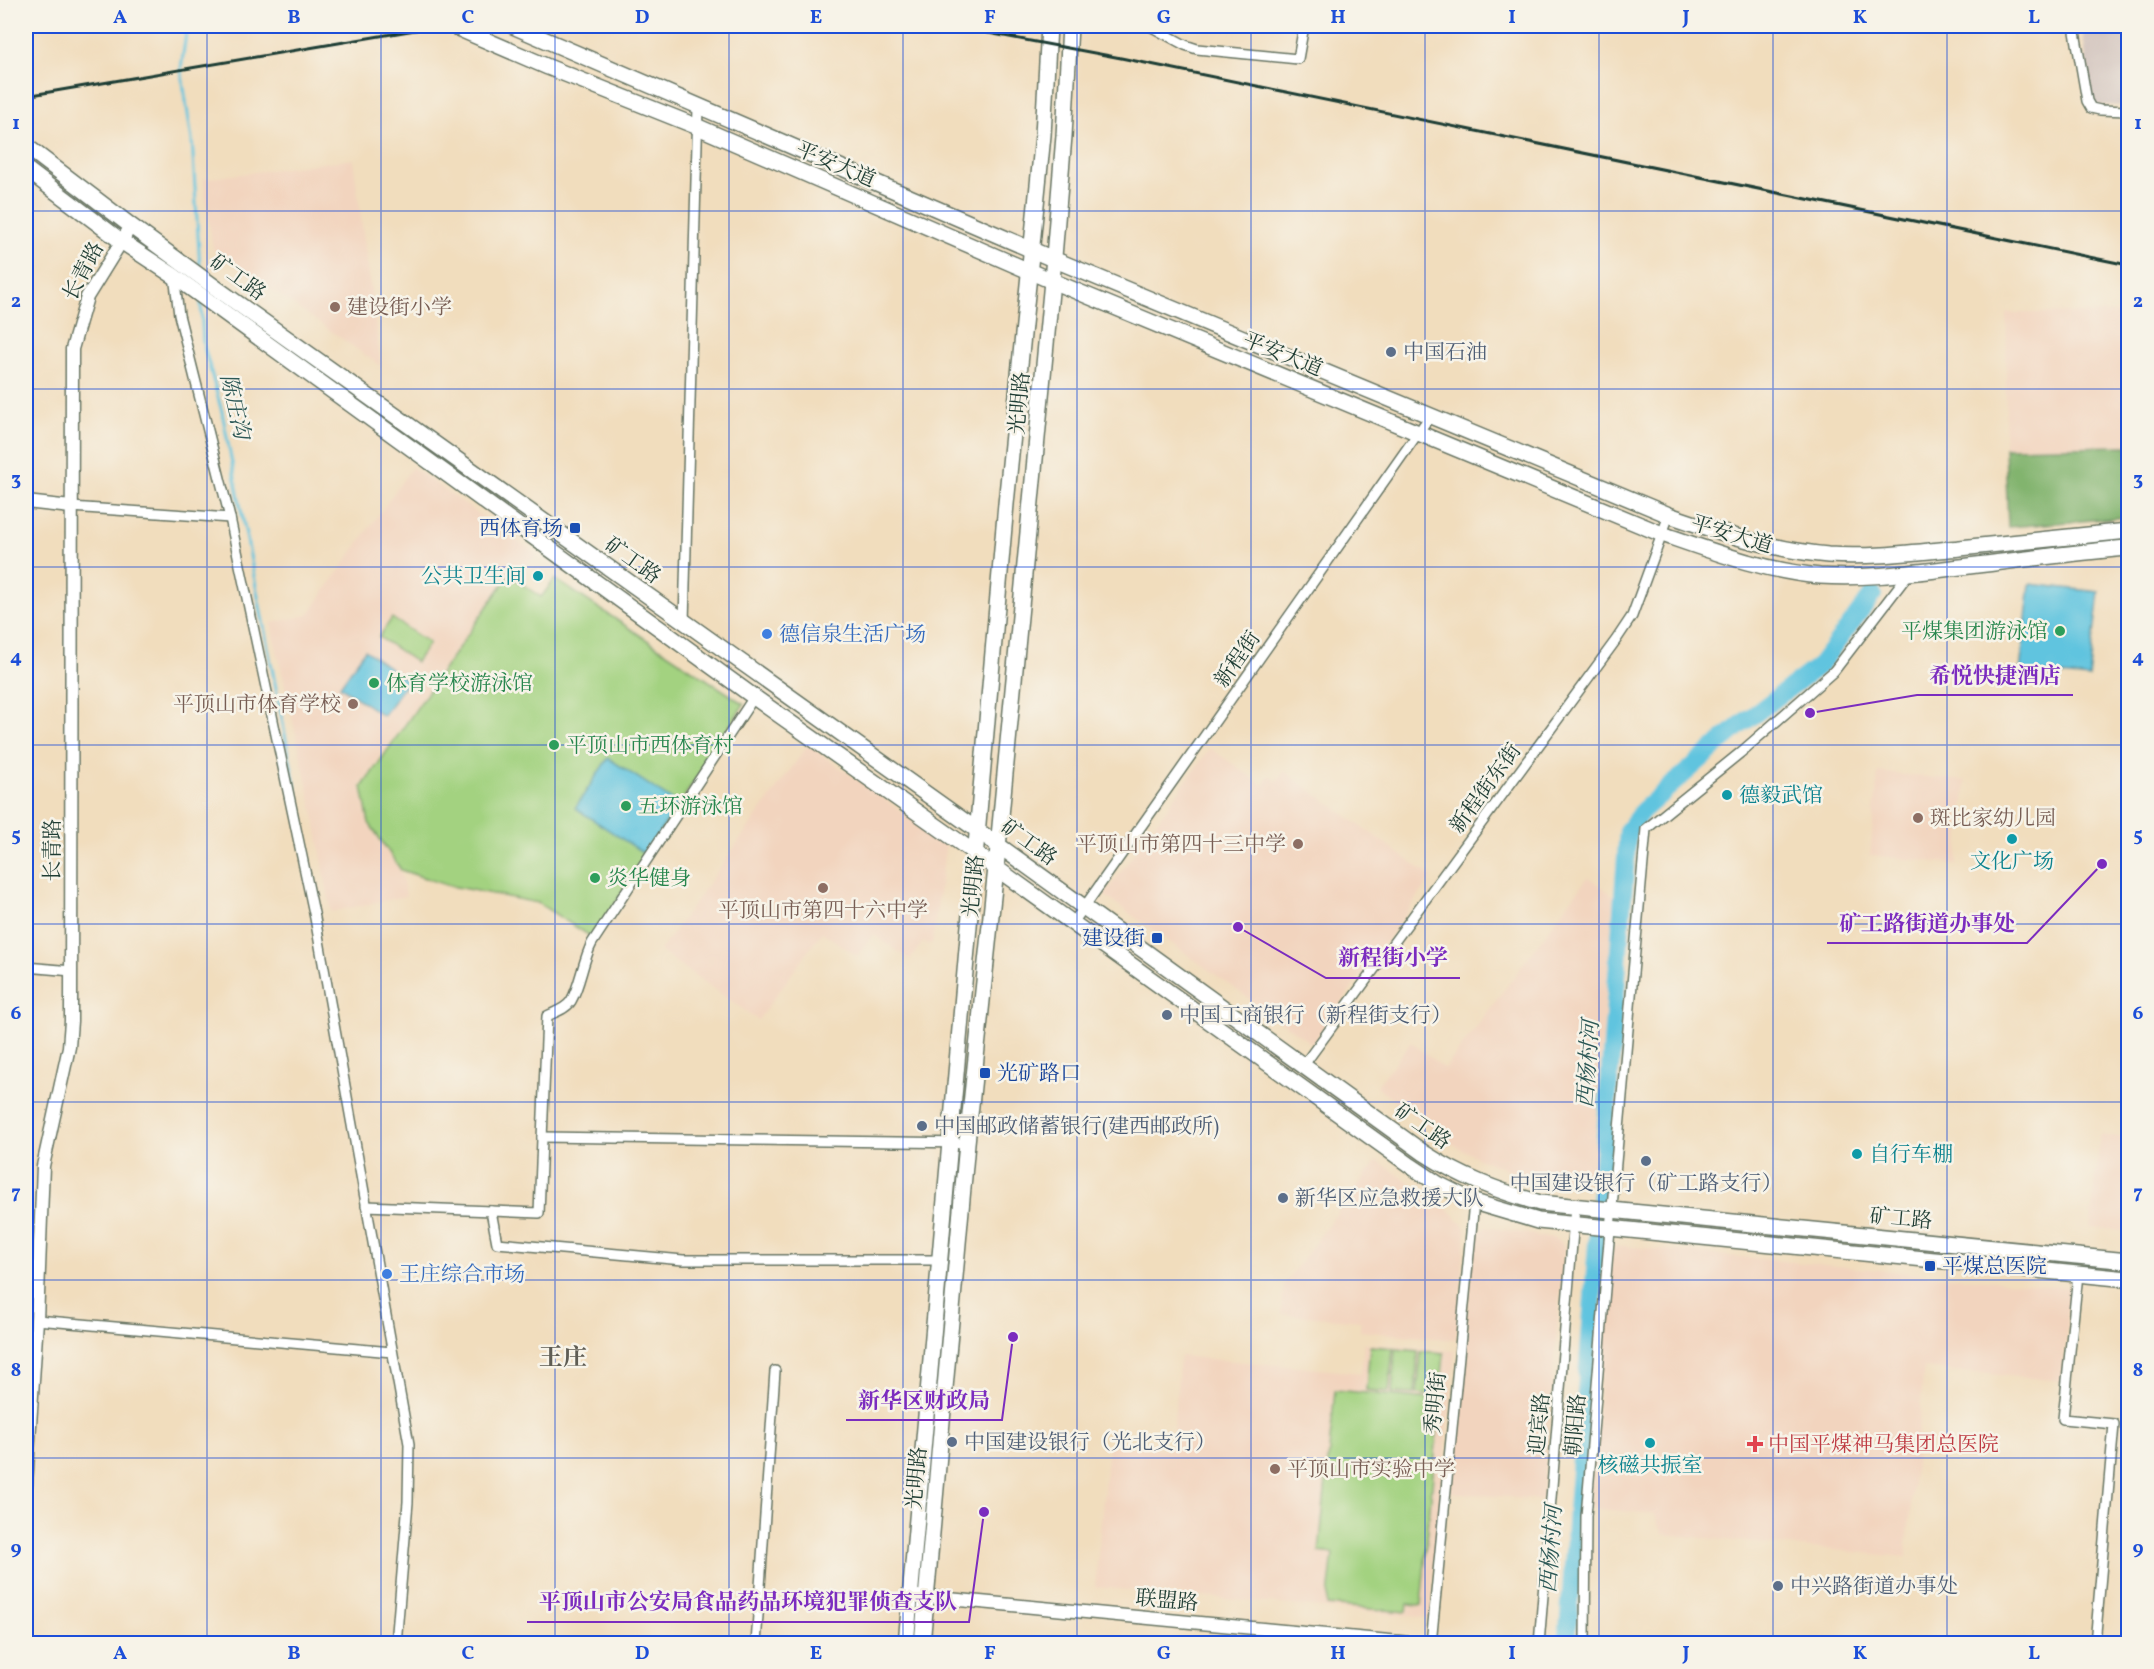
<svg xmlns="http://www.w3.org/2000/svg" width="2154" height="1669" viewBox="0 0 2154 1669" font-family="Vollkorn,'Noto Serif SC',serif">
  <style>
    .built { fill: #f2d4be }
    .industrial { fill: #cfc0ba }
    .green { fill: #a3d280; stroke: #61885a; stroke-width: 1.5 }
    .forest { fill: #82b46e; stroke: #507851; stroke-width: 1.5 }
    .water { fill: #61c4df; stroke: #40808a; stroke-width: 1.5 }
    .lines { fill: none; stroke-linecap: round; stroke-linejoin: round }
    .stream { stroke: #61c4df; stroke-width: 3 }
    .river { stroke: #61c4df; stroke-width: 18 }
    .minor-casing { stroke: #687564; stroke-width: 12 }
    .tertiary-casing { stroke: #687564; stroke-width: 15 }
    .primary-casing { stroke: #687564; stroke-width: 18 }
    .minor { stroke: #fff; stroke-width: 9 }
    .tertiary { stroke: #fff; stroke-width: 12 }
    .primary { stroke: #fff; stroke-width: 15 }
    .rail { stroke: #1f3d34; stroke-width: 3 }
    .grid { fill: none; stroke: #1d4ed8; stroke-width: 1.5; stroke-opacity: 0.55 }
    .education-dot { fill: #8d6e63; stroke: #f7f3e8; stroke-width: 2 }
    .service-dot { fill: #5c6f8a; stroke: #f7f3e8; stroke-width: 2 }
    .transit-dot { fill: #1a4fb4; stroke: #f7f3e8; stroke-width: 2 }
    .culture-dot { fill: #0f9aa8; stroke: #f7f3e8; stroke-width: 2 }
    .leisure-dot { fill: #2e9e5b; stroke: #f7f3e8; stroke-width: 2 }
    .shop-dot { fill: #3f7fe0; stroke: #f7f3e8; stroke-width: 2 }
    .health-dot { fill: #e0444e; stroke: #f7f3e8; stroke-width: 2 }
    .labels { text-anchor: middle; stroke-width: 5; stroke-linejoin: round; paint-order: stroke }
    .street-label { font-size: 21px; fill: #1f3d34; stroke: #f7f3e8 }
    .education-label { font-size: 21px; fill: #785e54; stroke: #f7f3e8; text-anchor: start }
    .service-label { font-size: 21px; fill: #4e5e75; stroke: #f7f3e8; text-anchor: start }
    .transit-label { font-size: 21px; fill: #164399; stroke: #f7f3e8; text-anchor: end }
    .culture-label { font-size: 21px; fill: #0d838f; stroke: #f7f3e8; text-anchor: start }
    .leisure-label { font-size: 21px; fill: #27864d; stroke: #f7f3e8; text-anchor: start }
    .shop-label { font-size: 21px; fill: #366cbe; stroke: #f7f3e8; text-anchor: start }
    .health-label { font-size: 21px; fill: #be3a42; stroke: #f7f3e8; text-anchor: start }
    .water-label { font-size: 22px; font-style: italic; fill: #2c5856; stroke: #f7f3e8 }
    .quarter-label { font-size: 24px; font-weight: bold; fill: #5f5d54; stroke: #f7f3e8 }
    .leader { fill: none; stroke: #7b2cbf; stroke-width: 2 }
    .callout-dot { fill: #7b2cbf; stroke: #f7f3e8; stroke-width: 2 }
    .callout-label { font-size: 22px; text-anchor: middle; font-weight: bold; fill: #7b2cbf; stroke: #f7f3e8; stroke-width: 5; stroke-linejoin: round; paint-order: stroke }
    .neatline { fill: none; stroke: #1d4ed8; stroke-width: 2 }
    .grid-label { font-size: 20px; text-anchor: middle; font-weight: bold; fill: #1d4ed8 }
  </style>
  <rect width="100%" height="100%" fill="#f7f3e8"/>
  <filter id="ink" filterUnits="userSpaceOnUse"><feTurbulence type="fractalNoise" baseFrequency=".0167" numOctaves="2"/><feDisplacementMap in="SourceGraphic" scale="12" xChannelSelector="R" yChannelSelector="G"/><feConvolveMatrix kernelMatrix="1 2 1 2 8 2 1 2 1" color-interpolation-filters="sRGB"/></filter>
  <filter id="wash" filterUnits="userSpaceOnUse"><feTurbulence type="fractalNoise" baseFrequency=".008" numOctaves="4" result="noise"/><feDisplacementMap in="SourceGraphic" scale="24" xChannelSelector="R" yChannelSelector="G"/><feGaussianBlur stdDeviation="1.35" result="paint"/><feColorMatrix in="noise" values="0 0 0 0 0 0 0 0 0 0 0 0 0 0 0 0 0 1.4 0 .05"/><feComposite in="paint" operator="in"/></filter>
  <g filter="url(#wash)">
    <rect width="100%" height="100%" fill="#f1ddbd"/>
    <g class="built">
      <path d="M353,159L381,366L213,249L203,179Z"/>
      <path d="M2007,313H2128V446L2005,448Z"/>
      <path d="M412,467L536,554L517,581L508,576L360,786L368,824L401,873L406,896L331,912L315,820L271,623L308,615Z"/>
      <path d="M808,745L946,843L932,944L922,943L910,960L873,934L857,956L822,932L758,1020L660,951Z"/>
      <path d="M1210,748L1263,785L1269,776L1277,781L1284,771L1432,877L1312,1044L1104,895Z"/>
      <path d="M1878,772L1966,781L1957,864L1870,855Z"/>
      <path d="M1588,877L1614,896L1592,1183L1530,1178L1480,1159L1454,1145L1376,1087L1411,1042L1445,1069Z"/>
      <path d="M2100,1135L2128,1138V1232L2090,1227Z"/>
      <path d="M1377,1160L1445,1207L1462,1223L1466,1230L1456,1340L1360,1331L1361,1321L1281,1314L1284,1284Z"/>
      <path d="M1486,1227L1554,1238L1562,1243L1564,1249L1542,1500L1450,1492L1475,1232Z"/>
      <path d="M1613,1245L2070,1288L2062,1381L1924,1368L1906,1557L1663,1534L1657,1524L1655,1514L1589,1508Z"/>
      <path d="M1364,1343L1455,1351L1430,1618L1095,1587L1108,1445L1171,1450L1180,1356L1361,1373Z"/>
    </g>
    <path class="industrial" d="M2082,26H2128V106L2092,105Z"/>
    <g class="green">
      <path d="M509,575L541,597L555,579L744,704L593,938L538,903L446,885L401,870L369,823L362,787Z"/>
      <path d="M392,618L429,643L416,662L379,637Z"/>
      <path d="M1370,1346L1393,1348L1389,1392L1366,1390Z"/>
      <path d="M1395,1349L1418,1351L1415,1394L1392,1393Z"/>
      <path d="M1421,1351L1444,1353L1440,1396L1417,1394Z"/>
      <path d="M1335,1390L1440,1400L1421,1605L1408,1604L1407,1612L1327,1605L1333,1554L1319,1552Z"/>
    </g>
    <path class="forest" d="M2128,446V517L2008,527L2005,448Z"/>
    <g class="water">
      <path d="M2030,584L2099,592L2089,678L2020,671Z"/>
      <path d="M365,650L408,681L383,716L340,686Z"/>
      <path d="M608,758L678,804L645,854L575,808Z"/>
    </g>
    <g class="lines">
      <g class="stream">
        <path d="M187,26L181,69L192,140L200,268"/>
        <path d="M201,302L203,343L222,412L296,791"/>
      </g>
      <path class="river" d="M1567,1644L1628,830L1642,811L1739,726L1820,665L1873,594"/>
    </g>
  </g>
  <g filter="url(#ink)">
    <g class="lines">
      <defs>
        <g id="minor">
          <path d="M1150,26L1185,45L1197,49L1298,59L1303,31"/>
          <path d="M2074,26L2087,101L2091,108L2100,110L2128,111"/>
          <path d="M174,275L179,315L230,518L315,918L409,1444L408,1502L396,1644"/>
          <path d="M71,507L230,518"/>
          <path d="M684,622L698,107"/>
          <path d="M1073,923L1430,416"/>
          <path d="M26,967L72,971"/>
          <path d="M1303,1066L1616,640L1632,616L1669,515"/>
          <path d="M542,1137L967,1143"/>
          <path d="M366,1206L539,1213L547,1016C555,1012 566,1009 571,1001C580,986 583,960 592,943L754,697"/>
          <path d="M491,1211L497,1243L683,1260H940"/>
          <path d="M2078,1274L2063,1419L2114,1424L2095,1644"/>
          <path d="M37,1320L392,1352"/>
          <path d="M756,1644L775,1371"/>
          <path d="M1431,1644L1474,1202"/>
          <path d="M1539,1644L1575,1207"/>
          <path d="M1585,1644L1586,1516L1610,1229L1646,829L1740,753L1834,671L1910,572"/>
        </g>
        <g id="tertiary">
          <path d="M26,502L71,507"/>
          <path d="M26,1485L37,1320L43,1166L69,1047L71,1021L72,349L87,297L131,226"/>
          <path d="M917,1596L1421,1644"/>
        </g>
        <g id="primary">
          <path d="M453,26L548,67L698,127L1052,281L1662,534C1714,552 1765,571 1820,576C1864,579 1909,573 1952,568C2011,561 2070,553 2128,548"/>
          <path d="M513,26L1053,259L1669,515C1721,533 1773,550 1828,555C1872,558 1917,552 1960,548C2016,542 2072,537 2128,531"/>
          <path d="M26,146L131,226L216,288L998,845L1424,1153C1461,1177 1498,1191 1540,1203L2128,1261"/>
          <path d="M26,169L121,241L174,276L754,697L996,868L1411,1166L1438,1184L1474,1202L1538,1221L2128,1279"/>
          <path d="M906,1644L1006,504L1043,135L1049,26"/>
          <path d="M922,1644L967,1143L996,868L1052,281L1064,136L1070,26"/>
        </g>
      </defs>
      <use href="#minor" class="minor-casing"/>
      <use href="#tertiary" class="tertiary-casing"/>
      <use href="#primary" class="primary-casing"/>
      <use href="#minor" class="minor"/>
      <use href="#tertiary" class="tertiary"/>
      <use href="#primary" class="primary"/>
      <g class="rail">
        <path d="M951,26L1121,58L2128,265"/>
        <path d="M26,96L439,26"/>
      </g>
    </g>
  </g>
  <path class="grid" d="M207,26V1644M381,26V1644M555,26V1644M729,26V1644M903,26V1644M1077,26V1644M1251,26V1644M1425,26V1644M1599,26V1644M1773,26V1644M1947,26V1644M26,211H2128M26,389H2128M26,567H2128M26,745H2128M26,924H2128M26,1102H2128M26,1280H2128M26,1458H2128"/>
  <g class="education-dot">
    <circle cx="335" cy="307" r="6"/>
    <circle cx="353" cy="704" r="6"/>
    <circle cx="1918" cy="818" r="6"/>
    <circle cx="1298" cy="844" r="6"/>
    <circle cx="823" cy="888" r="6"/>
    <circle cx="1275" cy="1469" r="6"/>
  </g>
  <g class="service-dot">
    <circle cx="1391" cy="352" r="6"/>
    <circle cx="1167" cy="1015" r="6"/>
    <circle cx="922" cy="1126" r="6"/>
    <circle cx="1646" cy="1161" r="6"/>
    <circle cx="1283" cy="1198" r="6"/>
    <circle cx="952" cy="1442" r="6"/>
    <circle cx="1778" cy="1586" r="6"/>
  </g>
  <g class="transit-dot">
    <rect x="569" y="522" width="12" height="12" rx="3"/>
    <rect x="1151" y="932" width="12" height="12" rx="3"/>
    <rect x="979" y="1067" width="12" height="12" rx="3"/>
    <rect x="1924" y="1260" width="12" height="12" rx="3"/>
  </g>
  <g class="culture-dot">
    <circle cx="538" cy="576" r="6"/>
    <circle cx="1727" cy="795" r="6"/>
    <circle cx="2012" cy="839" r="6"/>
    <circle cx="1857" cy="1154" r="6"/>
    <circle cx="1650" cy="1443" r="6"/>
  </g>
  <g class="leisure-dot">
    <circle cx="2060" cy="631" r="6"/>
    <circle cx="374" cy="683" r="6"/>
    <circle cx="554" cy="745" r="6"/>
    <circle cx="626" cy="806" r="6"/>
    <circle cx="595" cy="878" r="6"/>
  </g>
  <g class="shop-dot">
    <circle cx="767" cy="634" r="6"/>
    <circle cx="387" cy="1274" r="6"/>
  </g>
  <path class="health-dot" d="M1752 1435h6v6h6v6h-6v6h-6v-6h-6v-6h6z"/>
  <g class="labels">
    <g class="street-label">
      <text transform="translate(836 164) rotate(23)" y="7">平安大道</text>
      <text transform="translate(83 271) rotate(-62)" y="7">长青路</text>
      <text transform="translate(238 277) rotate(36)" y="7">矿工路</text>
      <text transform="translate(1283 354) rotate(22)" y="7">平安大道</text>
      <text transform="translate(1019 403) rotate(-85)" y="7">光明路</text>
      <text transform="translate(1732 534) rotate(17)" y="7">平安大道</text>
      <text transform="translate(633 560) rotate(36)" y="7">矿工路</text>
      <text transform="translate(1237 659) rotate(-55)" y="7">新程街</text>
      <text transform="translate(1485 788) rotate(-54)" y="7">新程街东街</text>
      <text transform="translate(1029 842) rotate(36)" y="7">矿工路</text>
      <text transform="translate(52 850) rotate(-90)" y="7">长青路</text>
      <text transform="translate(973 886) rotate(-84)" y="7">光明路</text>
      <text transform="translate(1423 1126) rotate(35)" y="7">矿工路</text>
      <text transform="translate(1901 1218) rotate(5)" y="7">矿工路</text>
      <text transform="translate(1435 1403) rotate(-84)" y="7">秀明街</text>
      <text transform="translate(1539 1424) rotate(-85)" y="7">迎宾路</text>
      <text transform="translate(1575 1425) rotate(-85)" y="7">朝阳路</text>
      <text transform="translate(916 1478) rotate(-85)" y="7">光明路</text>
      <text transform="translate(1167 1600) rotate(5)" y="7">联盟路</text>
    </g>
    <g class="education-label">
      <text x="347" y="314">建设街小学</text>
      <text x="341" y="711" text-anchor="end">平顶山市体育学校</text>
      <text x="1930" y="825">斑比家幼儿园</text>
      <text x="1286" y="851" text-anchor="end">平顶山市第四十三中学</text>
      <text x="823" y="917" text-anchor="middle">平顶山市第四十六中学</text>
      <text x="1287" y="1476">平顶山市实验中学</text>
    </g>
    <g class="service-label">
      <text x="1403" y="359">中国石油</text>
      <text x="1179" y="1022">中国工商银行（新程街支行）</text>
      <text x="934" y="1133">中国邮政储蓄银行(建西邮政所)</text>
      <text x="1646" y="1190" text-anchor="middle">中国建设银行（矿工路支行）</text>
      <text x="1295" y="1205">新华区应急救援大队</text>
      <text x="964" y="1449">中国建设银行（光北支行）</text>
      <text x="1790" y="1593">中兴路街道办事处</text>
    </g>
    <g class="transit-label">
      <text x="563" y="535">西体育场</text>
      <text x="1145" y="945">建设街</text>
      <text x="997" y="1080" text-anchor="start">光矿路口</text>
      <text x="1942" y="1273" text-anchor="start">平煤总医院</text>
    </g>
    <g class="culture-label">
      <text x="526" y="583" text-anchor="end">公共卫生间</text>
      <text x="1739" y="802">德毅武馆</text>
      <text x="2012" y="868" text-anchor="middle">文化广场</text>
      <text x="1869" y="1161">自行车棚</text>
      <text x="1650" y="1472" text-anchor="middle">核磁共振室</text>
    </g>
    <g class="leisure-label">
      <text x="2048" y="638" text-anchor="end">平煤集团游泳馆</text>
      <text x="386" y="690">体育学校游泳馆</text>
      <text x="566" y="752">平顶山市西体育村</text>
      <text x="638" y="813">五环游泳馆</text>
      <text x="607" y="885">炎华健身</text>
    </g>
    <g class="shop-label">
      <text x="779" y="641">德信泉生活广场</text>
      <text x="399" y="1281">王庄综合市场</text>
    </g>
    <g class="health-label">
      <text x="1768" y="1451">中国平煤神马集团总医院</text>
    </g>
    <g class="water-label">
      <text transform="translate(236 406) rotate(77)" y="8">陈庄沟</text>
      <text transform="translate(1587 1064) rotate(-86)" y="8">西杨村河</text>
      <text transform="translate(1550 1549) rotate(-86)" y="8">西杨村河</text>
    </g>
    <g class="quarter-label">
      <text x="563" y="1365">王庄</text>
    </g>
  </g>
  <path class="leader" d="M1810 713L1917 695H2073M2102 864L2027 943H1827M1238 927L1326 978H1460M1013 1337L1002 1420H846M984 1512L969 1622H527"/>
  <g class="callout-dot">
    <circle cx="1810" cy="713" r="6"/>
    <circle cx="2102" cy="864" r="6"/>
    <circle cx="1238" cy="927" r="6"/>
    <circle cx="1013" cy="1337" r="6"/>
    <circle cx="984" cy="1512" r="6"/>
  </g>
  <g class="callout-label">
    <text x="1995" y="683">希悦快捷酒店</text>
    <text x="1927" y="931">矿工路街道办事处</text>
    <text x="1393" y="965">新程街小学</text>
    <text x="924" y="1408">新华区财政局</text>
    <text x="748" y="1609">平顶山市公安局食品药品环境犯罪侦查支队</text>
  </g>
  <rect width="2154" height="1669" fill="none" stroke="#f7f3e8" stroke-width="66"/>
  <rect x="33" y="33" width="2088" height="1603" class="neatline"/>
  <g class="grid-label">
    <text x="120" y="23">A</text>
    <text x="294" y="23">B</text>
    <text x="468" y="23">C</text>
    <text x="642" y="23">D</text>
    <text x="816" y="23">E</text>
    <text x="990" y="23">F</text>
    <text x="1164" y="23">G</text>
    <text x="1338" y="23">H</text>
    <text x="1512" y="23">I</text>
    <text x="1686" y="23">J</text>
    <text x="1860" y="23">K</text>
    <text x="2034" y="23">L</text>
    <text x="16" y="129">1</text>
    <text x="2138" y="129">1</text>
    <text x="16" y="307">2</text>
    <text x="2138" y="307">2</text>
    <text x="16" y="485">3</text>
    <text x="2138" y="485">3</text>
    <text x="16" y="663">4</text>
    <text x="2138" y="663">4</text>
    <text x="16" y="841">5</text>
    <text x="2138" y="841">5</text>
    <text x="16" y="1019">6</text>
    <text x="2138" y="1019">6</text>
    <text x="16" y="1198">7</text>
    <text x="2138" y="1198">7</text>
    <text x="16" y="1376">8</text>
    <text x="2138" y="1376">8</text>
    <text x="16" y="1554">9</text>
    <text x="2138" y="1554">9</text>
    <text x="120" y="1659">A</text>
    <text x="294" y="1659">B</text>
    <text x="468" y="1659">C</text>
    <text x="642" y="1659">D</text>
    <text x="816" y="1659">E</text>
    <text x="990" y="1659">F</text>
    <text x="1164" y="1659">G</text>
    <text x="1338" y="1659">H</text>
    <text x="1512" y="1659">I</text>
    <text x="1686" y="1659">J</text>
    <text x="1860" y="1659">K</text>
    <text x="2034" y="1659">L</text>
  </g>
</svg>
